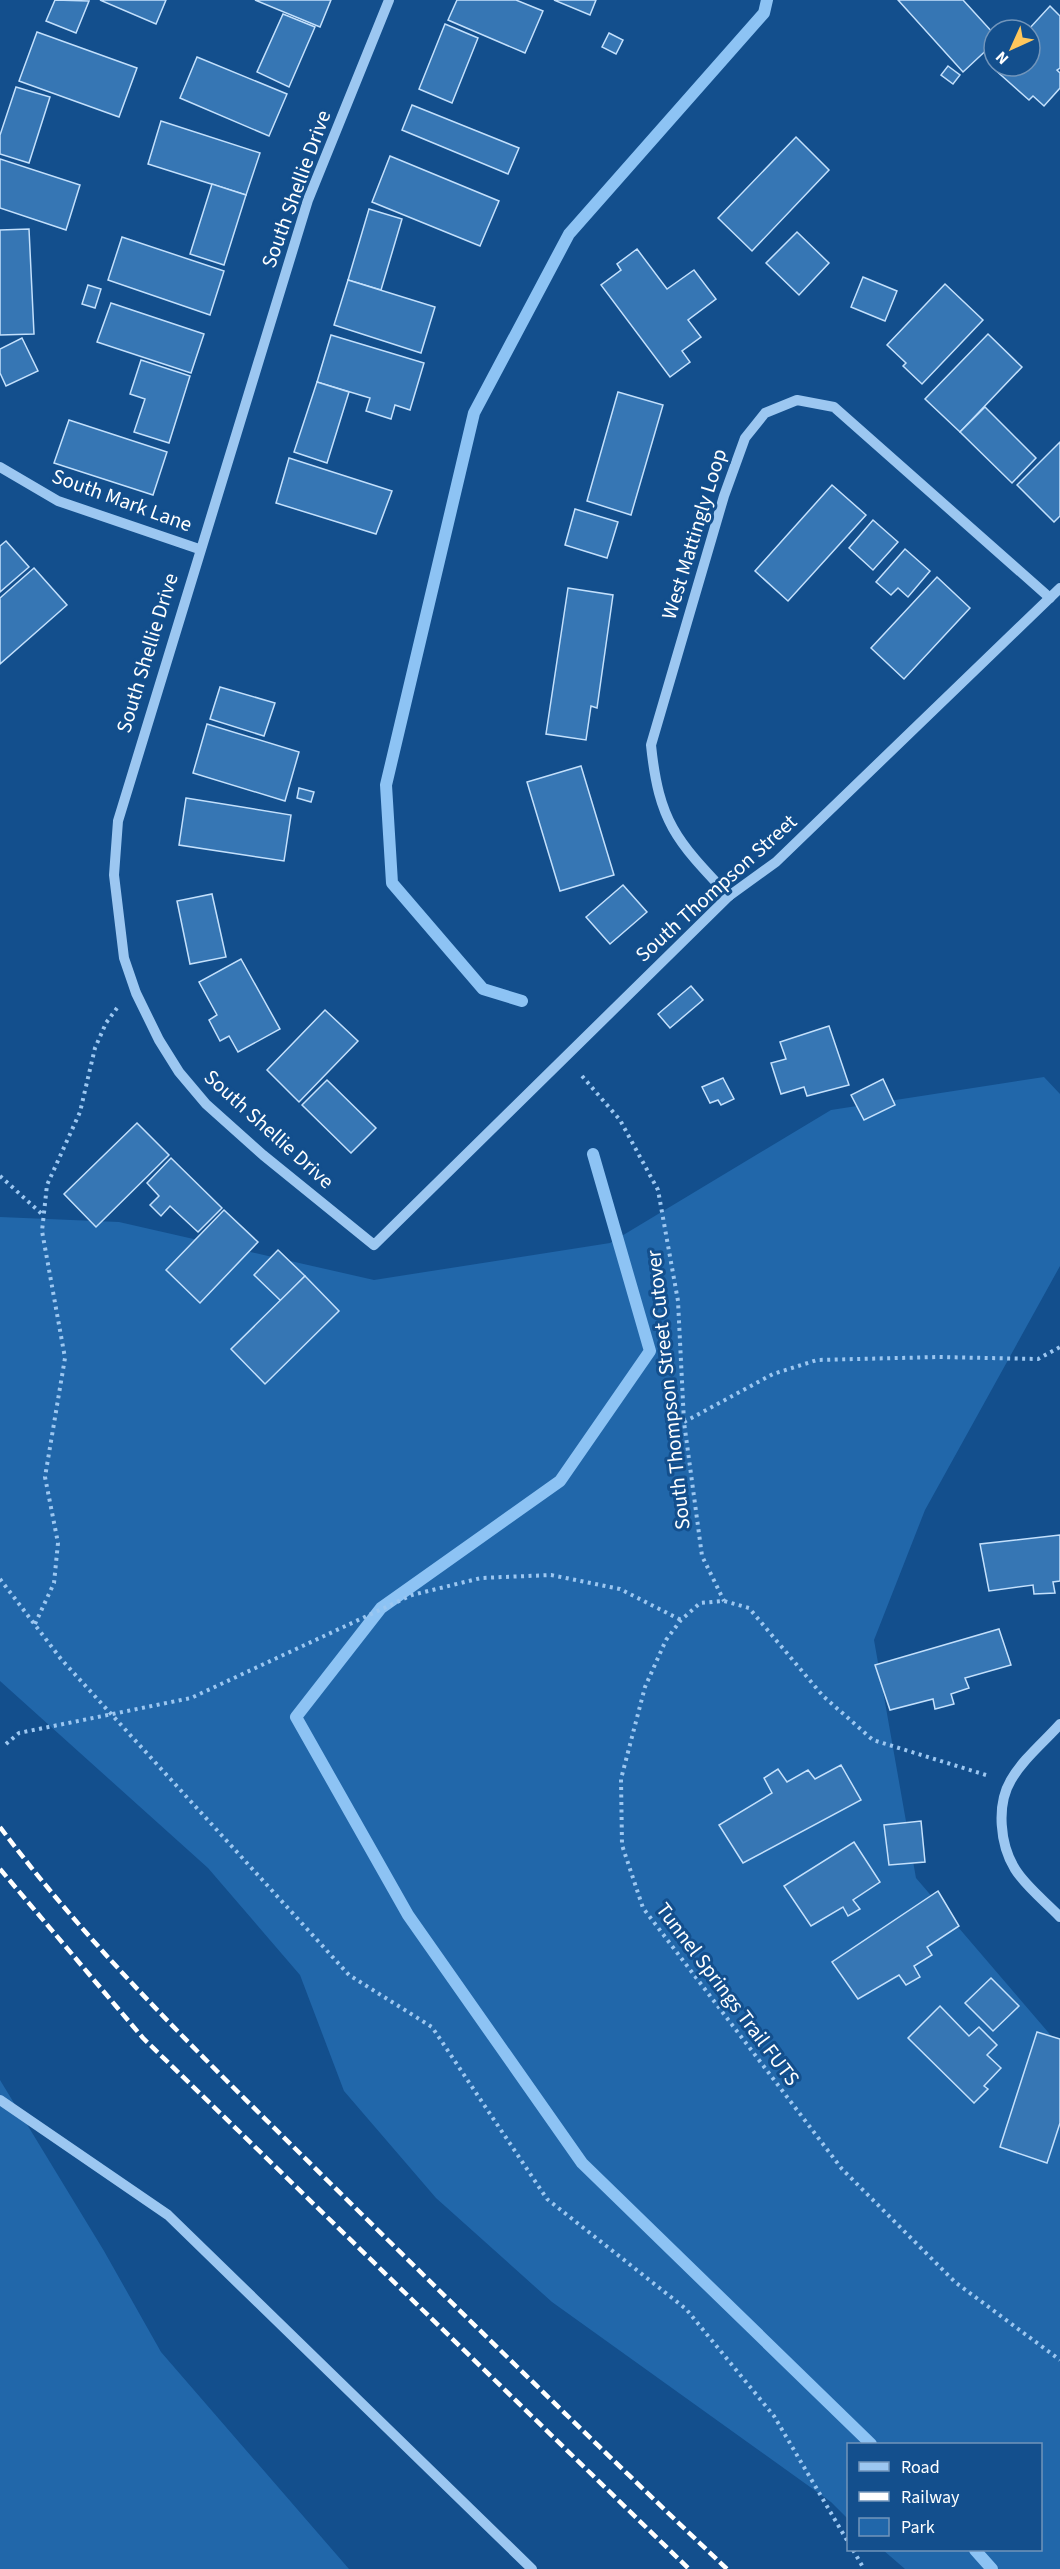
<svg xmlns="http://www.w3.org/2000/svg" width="1060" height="2569" viewBox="0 0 1060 2569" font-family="'Source Sans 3',sans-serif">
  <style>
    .green { fill: #2167aa }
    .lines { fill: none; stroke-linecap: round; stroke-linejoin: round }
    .stream { stroke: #8dc3f4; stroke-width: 12 }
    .building { fill: #3676b4; stroke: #c3e0fc; stroke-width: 1.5 }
    .path { stroke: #9cc7f1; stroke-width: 4; stroke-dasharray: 3 4.5; stroke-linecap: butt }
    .minor { stroke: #9cc7f1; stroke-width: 10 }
    .rail { stroke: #fff; stroke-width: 4.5; stroke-dasharray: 10 4.5; stroke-linecap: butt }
    .labels { text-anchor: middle; stroke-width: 6; stroke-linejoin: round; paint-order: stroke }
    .street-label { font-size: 21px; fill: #fff; stroke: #134f8d }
  </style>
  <rect width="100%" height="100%" fill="#134f8d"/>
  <g class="green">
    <path d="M1044,1077L1060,1094V1266L925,1510L874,1640L916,1878L1060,2046V2569H905L883,2550H1040V2444H848V2519L831,2502L552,2302L436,2198L344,2091L300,1975L208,1868L0,1681V1217L119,1222L374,1280L610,1243L831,1110Z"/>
    <path d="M0,2080L104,2251L161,2352L349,2569H0Z"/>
  </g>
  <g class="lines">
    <g class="stream">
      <path d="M522,1001L483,989L392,883L386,785L474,413L569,234L764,13L767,0"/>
      <path d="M593,1154L650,1351L560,1481L381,1608L296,1717L408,1915L582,2163L871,2444"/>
      <path d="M975,2550L992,2569"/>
    </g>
  </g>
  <g class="building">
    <path d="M55,0L89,1L76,33L46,21Z"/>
    <path d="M100,0H166L156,24Z"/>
    <path d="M255,0H331L320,27Z"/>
    <path d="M457,0H516L543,11L525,53L448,20Z"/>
    <path d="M554,0H596L590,15Z"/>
    <path d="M898,0H963L994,34V43L963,72Z"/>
    <path d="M1050,6L1060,16V68L1057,70L1060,73V88L1044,106L1033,96L1029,100L993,68L1030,66L1028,30Z"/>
    <path d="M283,14L315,27L289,87L257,72Z"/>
    <path d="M445,24L478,38L452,103L419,89Z"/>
    <path d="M37,32L137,68L119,117L19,81Z"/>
    <path d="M609,33L623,40L616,54L602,47Z"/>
    <path d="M197,57L287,94L269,136L180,98Z"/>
    <path d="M948,66L960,75L953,84L941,75Z"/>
    <path d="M16,87L50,97L29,163L0,154V135Z"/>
    <path d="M412,105L519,148L508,174L402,130Z"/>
    <path d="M161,121L260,153L246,195L148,164Z"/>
    <path d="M796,137L829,170L752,251L718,218Z"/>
    <path d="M390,156L499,201L480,246L372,202Z"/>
    <path d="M0,159L80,185L66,230L0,208Z"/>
    <path d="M212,184L246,195L224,265L190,254Z"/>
    <path d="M369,209L402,219L381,290L348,280Z"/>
    <path d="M29,229L34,334L0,335V230Z"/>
    <path d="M797,232L829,263L799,295L766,263Z"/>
    <path d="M122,237L224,271L210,315L108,280Z"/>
    <path d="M637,249L667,289L694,270L716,299L688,320L701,337L682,351L690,362L670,377L601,285L621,270L617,264Z"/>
    <path d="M863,277L897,291L885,321L851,307Z"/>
    <path d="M348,280L435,307L421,353L334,325Z"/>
    <path d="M945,284L983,320L922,384L903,366L906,363L887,345Z"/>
    <path d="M88,285L101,289L95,308L82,304Z"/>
    <path d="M111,303L204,334L191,373L97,342Z"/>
    <path d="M988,334L1022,367L960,432L925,399Z"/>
    <path d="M331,335L424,363L410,410L395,405L391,419L366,411L370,398L317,382Z"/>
    <path d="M22,338L38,371L6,386L0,373V349Z"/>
    <path d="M141,360L190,376L169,443L134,432L145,399L130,394Z"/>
    <path d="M317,382L349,392L327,463L294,452Z"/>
    <path d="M618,392L663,405L631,515L587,501Z"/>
    <path d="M985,407L1036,458L1012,483L960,432Z"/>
    <path d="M69,420L167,452L153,495L54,463Z"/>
    <path d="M1060,442V516L1054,522L1017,485Z"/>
    <path d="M289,458L392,491L376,534L276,503Z"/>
    <path d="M832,485L866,515L788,601L755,571Z"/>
    <path d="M575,509L618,522L607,558L565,545Z"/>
    <path d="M873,520L898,542L873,570L849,548Z"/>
    <path d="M6,541L29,567L0,592V546Z"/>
    <path d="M905,549L930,571L908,597L898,588L891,595L876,582Z"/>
    <path d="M34,568L67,605L0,664V598Z"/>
    <path d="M937,577L970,608L904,679L871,648Z"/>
    <path d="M568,588L613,595L597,708L591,706L586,740L546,734Z"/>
    <path d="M220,687L275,703L264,736L210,719Z"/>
    <path d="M207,724L299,752L285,801L193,773Z"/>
    <path d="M581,766L614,875L560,891L527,782Z"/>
    <path d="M299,788L314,792L311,802L297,798Z"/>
    <path d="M186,798L291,815L284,861L179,845Z"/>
    <path d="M623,885L647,912L610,944L586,917Z"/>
    <path d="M212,894L226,957L190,964L177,901Z"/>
    <path d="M241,959L280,1029L238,1052L229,1036L220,1041L209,1020L217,1015L199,982Z"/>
    <path d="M691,986L703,1000L670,1028L658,1014Z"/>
    <path d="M325,1010L358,1041L299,1102L267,1070Z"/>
    <path d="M829,1026L849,1085L807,1096L804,1087L781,1094L771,1063L786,1059L780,1042Z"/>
    <path d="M723,1078L734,1099L721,1105L718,1100L710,1103L702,1087Z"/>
    <path d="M883,1079L895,1105L864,1120L851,1095Z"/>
    <path d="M327,1080L376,1128L351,1153L302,1105Z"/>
    <path d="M137,1123L169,1155L96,1227L64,1194Z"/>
    <path d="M171,1158L222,1208L198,1232L170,1206L161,1216L150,1205L159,1196L147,1183Z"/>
    <path d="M224,1210L258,1242L200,1303L166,1270Z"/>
    <path d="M278,1250L305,1276L281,1301L254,1275Z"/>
    <path d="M305,1276L339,1311L265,1384L231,1349Z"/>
    <path d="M1060,1535V1581L1053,1582L1055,1593L1034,1594L1033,1585L989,1591L980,1544Z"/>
    <path d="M999,1629L1011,1665L965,1678L969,1688L951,1694L954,1704L935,1709L933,1699L890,1710L875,1665Z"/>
    <path d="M841,1765L861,1800L743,1863L719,1825L772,1793L764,1778L778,1769L787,1782L808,1770L815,1779Z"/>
    <path d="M921,1821L925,1862L889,1865L884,1825Z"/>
    <path d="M854,1842L880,1882L853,1900L860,1909L848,1916L843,1907L811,1926L784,1886Z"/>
    <path d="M938,1891L959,1926L927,1947L932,1955L914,1966L920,1977L906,1985L899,1975L858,1999L832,1962Z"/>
    <path d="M991,1978L1019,2006L993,2031L965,2003Z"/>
    <path d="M940,2006L969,2036L979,2027L997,2045L987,2055L1001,2068L984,2086L988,2089L974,2103L908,2038Z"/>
    <path d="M1037,2032L1060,2039V2123L1047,2163L1000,2147Z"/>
  </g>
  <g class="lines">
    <g class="path">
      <path d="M582,1076L620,1120L658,1190L678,1301L684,1422L702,1556L724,1601"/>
      <path d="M0,1176L43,1215"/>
      <path d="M684,1422L773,1374L817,1360L938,1357L1038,1359L1060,1347"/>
      <path d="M0,1579L61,1659L349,1975L432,2027L547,2199L686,2309L774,2416L848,2542"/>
      <path d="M35,1624L54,1583L58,1543L45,1477L65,1358L42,1231L47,1185L80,1112L95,1048L106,1023L117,1008"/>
      <path d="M6,1744L19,1733L191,1698L412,1595L481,1578L551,1575L620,1589L681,1620"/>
      <path d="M986,1775L873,1740L823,1696L749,1608L724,1601L700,1603L681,1620L666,1640L645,1687L621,1779L622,1845L643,1908L842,2169L955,2282L1060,2360"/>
      <path d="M853,2550L864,2569"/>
    </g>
    <g class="minor">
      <path d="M389,0L308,200L118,821L114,875L124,958L136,993L159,1040L179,1072L206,1104L263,1155L374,1245L729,896L776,862L1060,588"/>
      <path d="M0,467L58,501L199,549"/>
      <path d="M729,896C677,841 659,823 651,745L724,496L745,438L765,413L797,400L834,407L1050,598"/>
      <path d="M1060,1724C1044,1742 1023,1759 1011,1780C996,1805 1000,1845 1015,1869C1026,1887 1046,1902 1060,1917"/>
      <path d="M0,2100L168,2215L532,2569"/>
    </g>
    <g class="rail">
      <path d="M0,1827C97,1957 215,2069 330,2183C461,2312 593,2442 727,2569"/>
      <path d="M0,1869L143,2038L689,2569"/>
    </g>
  </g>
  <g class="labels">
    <g class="street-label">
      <text transform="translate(296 189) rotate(-70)" y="7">South Shellie Drive</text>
      <text transform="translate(122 500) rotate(20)" y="7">South Mark Lane</text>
      <text transform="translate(694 534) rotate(-73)" y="7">West Mattingly Loop</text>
      <text transform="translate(147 653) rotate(-73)" y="7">South Shellie Drive</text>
      <text transform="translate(716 888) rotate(-42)" y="7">South Thompson Street</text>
      <text transform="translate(269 1129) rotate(42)" y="7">South Shellie Drive</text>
      <text transform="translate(668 1390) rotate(-96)" y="7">South Thompson Street Cutover</text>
      <text transform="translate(728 1994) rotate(53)" y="7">Tunnel Springs Trail FUTS</text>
    </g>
  </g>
  <rect x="847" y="2443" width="195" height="108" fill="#134f8d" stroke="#7195bb" stroke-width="1.5"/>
  <rect x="859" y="2462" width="30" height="9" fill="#9cc7f1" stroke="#7195bb" stroke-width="1.5"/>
  <text x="901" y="2473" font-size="18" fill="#ffffff">Road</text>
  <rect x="859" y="2492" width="30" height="9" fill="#ffffff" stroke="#7195bb" stroke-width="1.5"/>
  <text x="901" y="2503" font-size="18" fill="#ffffff">Railway</text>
  <rect x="859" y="2518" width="30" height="18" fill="#2167aa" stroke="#7195bb" stroke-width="1.5"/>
  <text x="901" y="2533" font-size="18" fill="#ffffff">Park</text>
  <g transform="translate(1012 48) rotate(225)"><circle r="28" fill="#134f8d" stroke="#7195bb" stroke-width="1.5"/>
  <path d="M0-4.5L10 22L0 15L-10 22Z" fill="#ffc75c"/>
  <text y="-9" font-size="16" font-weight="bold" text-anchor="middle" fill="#ffffff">N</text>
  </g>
</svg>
